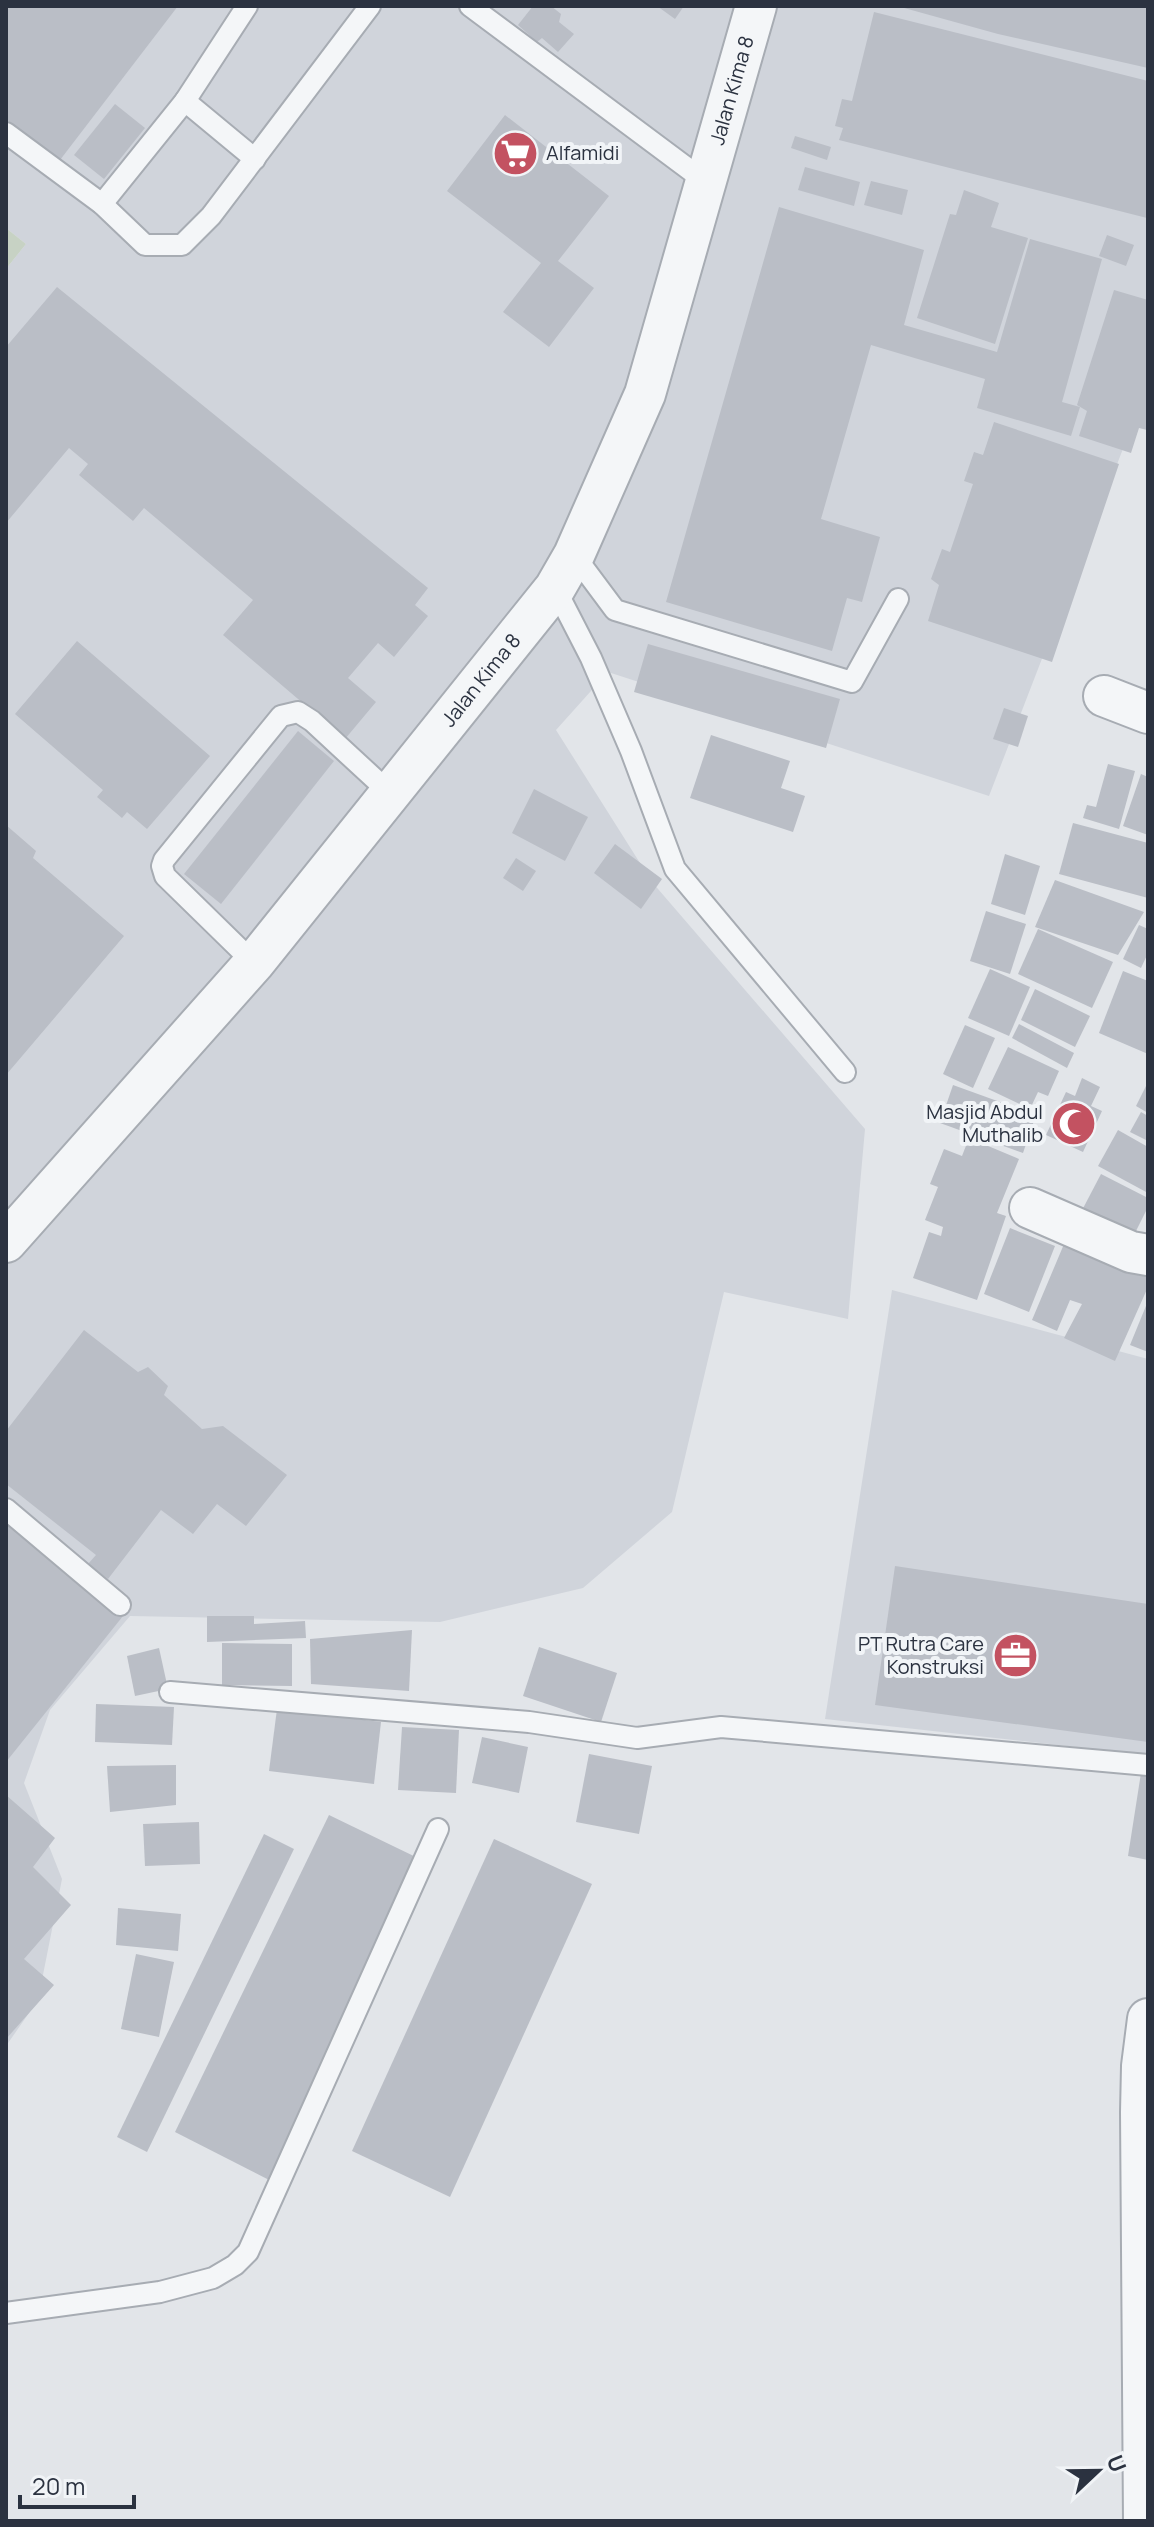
<svg xmlns="http://www.w3.org/2000/svg" width="1154" height="2527" viewBox="0 0 1154 2527" font-family="Manrope,sans-serif">
  <style>
    .built { fill: #d0d4db }
    .green { fill: #c7d2c4 }
    .building { fill: #babec6 }
    .lines { fill: none; stroke-linecap: round; stroke-linejoin: round }
    .lane-casing { stroke: #a7acb3; stroke-width: 24 }
    .street-casing { stroke: #a7acb3; stroke-width: 44 }
    .lane { stroke: #f4f6f8; stroke-width: 20 }
    .street { stroke: #f4f6f8; stroke-width: 40 }
    .labels { text-anchor: middle; stroke-width: 8; stroke-linejoin: round; paint-order: stroke }
    .street-label { font-size: 20px; fill: #2b3240; stroke: #f1f4f7 }
    .poi-label { font-size: 20px; fill: #2b3240; stroke: #f1f4f7; text-anchor: end }
  </style>
  <rect width="100%" height="100%" fill="#e2e5e9"/>
  <g class="built">
    <path d="M6,6H1148V384L989,796L608,672L556,730L652,882L865,1129L848,1319L724,1292L672,1512L583,1588L440,1622L130,1616L50,1710L24,1783L62,1879L38,2000L6,2046V269L26,244L6,228Z"/>
    <path d="M892,1290L1148,1359V1755L825,1719Z"/>
  </g>
  <path class="green" d="M6,228L26,244L6,269Z"/>
  <g class="building">
    <path d="M6,6H178L60,160L6,119Z"/>
    <path d="M533,6H551L561,14L559,22L574,34L558,52L542,38L537,42L518,25Z"/>
    <path d="M657,6H684L675,19Z"/>
    <path d="M897,6H1148V68L998,34Z"/>
    <path d="M874,12L1148,81L1147,218L839,140L843,128L835,126L842,99L852,101Z"/>
    <path d="M115,104L145,128L104,179L74,155Z"/>
    <path d="M505,115L609,196L558,261L594,288L549,347L503,312L541,263L447,191Z"/>
    <path d="M795,136L831,147L827,160L791,148Z"/>
    <path d="M805,167L860,182L854,206L798,190Z"/>
    <path d="M871,181L908,190L902,215L864,205Z"/>
    <path d="M964,190L999,203L991,227L1028,238L995,344L917,318L950,214L956,215Z"/>
    <path d="M779,207L924,250L904,325L997,352L1030,239L1102,259L1062,402L1080,407L1071,436L977,408L985,379L871,345L821,519L880,537L862,602L847,598L832,651L666,602Z"/>
    <path d="M1107,235L1134,245L1126,266L1099,256Z"/>
    <path d="M57,287L428,588L415,605L428,616L394,657L378,643L348,678L376,702L345,739L223,635L253,600L144,508L133,521L79,475L88,464L69,448L6,523V347Z"/>
    <path d="M1114,290L1148,300V428L1147,430L1139,428L1131,453L1079,436L1087,411L1077,405Z"/>
    <path d="M994,422L1119,464L1052,662L928,621L939,585L931,579L942,549L950,552L973,484L964,481L974,452L983,455Z"/>
    <path d="M77,641L210,756L147,829L127,812L122,818L97,797L103,790L15,714Z"/>
    <path d="M648,644L840,699L826,748L634,692Z"/>
    <path d="M1004,708L1028,716L1018,747L993,739Z"/>
    <path d="M298,731L334,761L221,904L184,874Z"/>
    <path d="M711,735L790,761L781,788L805,796L793,832L690,798Z"/>
    <path d="M1108,764L1135,771L1119,829L1083,818L1087,805L1096,807Z"/>
    <path d="M1141,774L1148,777V835L1123,826Z"/>
    <path d="M534,789L588,817L565,861L512,833Z"/>
    <path d="M1073,823L1148,843V898L1059,874Z"/>
    <path d="M6,825L36,851L33,858L124,936L6,1075Z"/>
    <path d="M615,844L662,879L641,909L594,873Z"/>
    <path d="M1005,854L1040,866L1025,915L991,904Z"/>
    <path d="M516,858L536,871L523,891L503,878Z"/>
    <path d="M1055,880L1144,912L1118,955L1035,927Z"/>
    <path d="M986,911L1026,924L1010,974L970,961Z"/>
    <path d="M1139,925L1148,929V953L1141,968L1123,959Z"/>
    <path d="M1038,929L1113,962L1092,1008L1018,974Z"/>
    <path d="M990,969L1030,987L1009,1036L968,1018Z"/>
    <path d="M1123,971L1148,981V1054L1099,1033Z"/>
    <path d="M1035,989L1090,1016L1075,1047L1021,1020Z"/>
    <path d="M1019,1024L1074,1053L1067,1068L1012,1038Z"/>
    <path d="M965,1025L995,1038L973,1088L943,1074Z"/>
    <path d="M1008,1047L1059,1071L1048,1096L1038,1092L1030,1109L988,1089Z"/>
    <path d="M1082,1078L1100,1087L1091,1106L1102,1111L1083,1152L1046,1135L1066,1092L1075,1096Z"/>
    <path d="M1148,1082V1113L1136,1106Z"/>
    <path d="M953,1085L1036,1115L1023,1153L940,1123Z"/>
    <path d="M1141,1112L1148,1116V1141L1130,1132Z"/>
    <path d="M1118,1130L1148,1147V1193L1098,1166Z"/>
    <path d="M969,1138L1019,1159L997,1213L1006,1216L977,1300L913,1278L929,1232L941,1236L943,1227L925,1220L938,1187L930,1184L944,1149L962,1156Z"/>
    <path d="M1101,1174L1148,1198V1207L1130,1243L1079,1216Z"/>
    <path d="M1010,1228L1055,1246L1029,1312L984,1294Z"/>
    <path d="M1067,1237L1148,1273V1287L1115,1361L1064,1338L1082,1304L1070,1300L1057,1331L1032,1320Z"/>
    <path d="M1148,1301V1352L1130,1345Z"/>
    <path d="M84,1330L138,1372L148,1367L168,1386L164,1395L202,1429L223,1426L287,1475L246,1526L217,1504L193,1534L161,1510L108,1579L88,1564L96,1555L6,1484V1431Z"/>
    <path d="M6,1516L123,1616L6,1762Z"/>
    <path d="M895,1566L1148,1604V1742L875,1705Z"/>
    <path d="M207,1616H254V1624L305,1621L306,1638L207,1642Z"/>
    <path d="M412,1630L409,1691L311,1684L310,1639Z"/>
    <path d="M222,1643L292,1644V1686L222,1685Z"/>
    <path d="M539,1647L617,1673L601,1722L523,1696Z"/>
    <path d="M159,1648L168,1689L135,1696L127,1656Z"/>
    <path d="M96,1704L174,1707L172,1745L95,1742Z"/>
    <path d="M277,1709L381,1722L374,1784L269,1771Z"/>
    <path d="M402,1727L459,1730L456,1793L398,1790Z"/>
    <path d="M482,1737L528,1747L519,1793L472,1783Z"/>
    <path d="M589,1754L652,1766L639,1834L576,1822Z"/>
    <path d="M176,1765V1805L110,1812L107,1766Z"/>
    <path d="M1141,1773L1148,1774V1860L1128,1856Z"/>
    <path d="M6,1795L55,1838L33,1867L71,1905L24,1959L54,1985L6,2039Z"/>
    <path d="M329,1815L424,1861L275,2183L175,2132Z"/>
    <path d="M199,1822L200,1864L145,1866L143,1824Z"/>
    <path d="M264,1834L294,1849L147,2152L117,2137Z"/>
    <path d="M494,1839L592,1884L450,2197L352,2151Z"/>
    <path d="M118,1908L181,1914L178,1951L116,1945Z"/>
    <path d="M136,1954L174,1962L159,2037L121,2029Z"/>
  </g>
  <g class="lines">
    <defs>
      <g id="lane">
        <path d="M470,6L706,182"/>
        <path d="M185,101L255,159"/>
        <path d="M6,133L102,204L145,245H182L211,216L370,6"/>
        <path d="M102,204L185,101L247,6"/>
        <path d="M574,555L615,610L852,682L898,599"/>
        <path d="M555,588L591,658L631,751L675,869L845,1072"/>
        <path d="M254,963L165,876L162,866L164,860L281,716L298,712L312,721L391,794"/>
        <path d="M6,1509L120,1605"/>
        <path d="M170,1692L529,1722L637,1738L721,1727L1148,1765"/>
        <path d="M6,2313L160,2292L213,2278L235,2265L248,2252L438,1829"/>
      </g>
      <g id="street">
        <path d="M1104,696L1148,713"/>
        <path d="M1030,1208L1131,1252L1148,1255"/>
        <path id="s1" d="M6,1242L254,963L555,588L574,555L645,394L756,6"/>
        <path d="M1144,2521L1141,2112L1142,2066L1148,2019"/>
      </g>
    </defs>
    <use href="#lane" class="lane-casing"/>
    <use href="#street" class="street-casing"/>
    <use href="#lane" class="lane"/>
    <use href="#street" class="street"/>
  </g>
  <defs>
    <symbol id="supermarket-disc" viewBox="-11 -11 22 22"><circle r="9.5" fill="#c35261" stroke="#f1f4f7"/><path d="M-6-5.5h2.5l.6 2H6L4.5 2H-2.5L-4.4-4H-6ZM-1.5 3.2a1.3 1.3 0 1 0 .1 0ZM3 3.2a1.3 1.3 0 1 0 .1 0Z" fill="#fff"/></symbol>
    <symbol id="mosque-disc" viewBox="-11 -11 22 22"><circle r="9.5" fill="#c35261" stroke="#f1f4f7"/><path d="M3.5-4.9A6 6 0 1 0 3.5 4.9A5 5 0 1 1 3.5-4.9Z" fill="#fff"/></symbol>
    <symbol id="office-disc" viewBox="-11 -11 22 22"><circle r="9.5" fill="#c35261" stroke="#f1f4f7"/><path d="M-6-3h4V-5.5h4V-3h4V5H-6ZM-1-4.5V-3h2v-1.5ZM-6 0V1H6V0Z" fill="#fff"/></symbol>
  </defs>
  <g fill-rule="evenodd">
    <use href="#supermarket-disc" x="490" y="128" width="51" height="51"/>
    <use href="#mosque-disc" x="1048" y="1098" width="51" height="51"/>
    <use href="#office-disc" x="990" y="1630" width="51" height="51"/>
  </g>
  <g class="labels">
    <g class="street-label">
      <text dy="7" stroke="none"><textPath href="#s1" startOffset="1384">Jalan Kima 8</textPath></text>
      <text dy="7" stroke="none"><textPath href="#s1" startOffset="736">Jalan Kima 8</textPath></text>
    </g>
    <g class="poi-label">
      <text x="546" y="160" text-anchor="start">Alfamidi</text>
      <text x="1043" y="1119">Masjid Abdul<tspan x="1043" dy="23">Muthalib</tspan></text>
      <text x="984" y="1651">PT Rutra Care<tspan x="984" dy="23">Konstruksi</tspan></text>
    </g>
  </g>
  <rect width="1154" height="2527" fill="none" stroke="#2b3240" stroke-width="16"/>
  <g transform="translate(1098 2471) rotate(68)" stroke="#f1f4f7" stroke-width="6" paint-order="stroke">
  <path d="M0-6L14 30L0 20L-14 30Z" fill="#2b3240"/>
  <text y="-12" font-size="22" font-weight="bold" text-anchor="middle" fill="#2b3240">U</text>
  </g>
  <path d="M20 2495v12h114v-12" fill="none" stroke="#2b3240" stroke-width="4"/>
  <text x="32" y="2495" font-size="24" fill="#2b3240" stroke="#f1f4f7" stroke-width="6" paint-order="stroke">20 m</text>
</svg>
